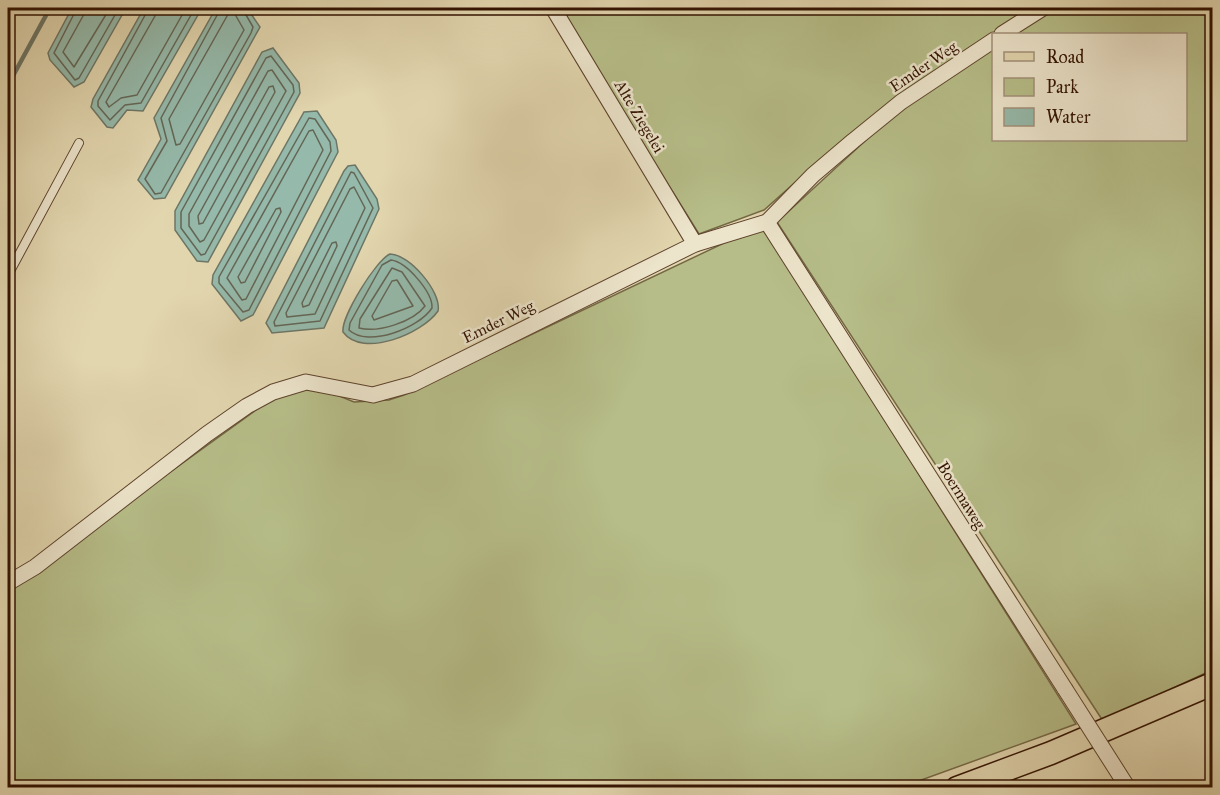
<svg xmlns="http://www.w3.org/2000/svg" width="1220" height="795" viewBox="0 0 1220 795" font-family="'IM FELL Great Primer',serif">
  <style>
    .green { fill: #b6bd88; stroke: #746844; stroke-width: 1.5 }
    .water { fill: #95b9aa; stroke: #6d7666; stroke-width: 1.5 }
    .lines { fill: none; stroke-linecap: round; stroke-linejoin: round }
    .shore { stroke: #646656; stroke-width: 1.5 }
    .stream { stroke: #6d7666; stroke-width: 4.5 }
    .lane-casing { stroke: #5e432c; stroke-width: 10 }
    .street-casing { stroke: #5e432c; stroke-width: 17 }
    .primary-casing { stroke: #321201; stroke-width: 25 }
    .path { stroke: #321201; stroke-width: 3; stroke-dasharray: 1.5 3; stroke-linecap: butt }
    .lane { stroke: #ece4cb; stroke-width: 8 }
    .street { stroke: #ece4cb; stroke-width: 15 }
    .primary { stroke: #e2d6af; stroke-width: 22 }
    .street-bridge-casing { stroke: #5e432c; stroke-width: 17; stroke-linecap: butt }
    .street-bridge { stroke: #ece4cb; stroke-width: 15 }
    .labels { text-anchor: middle; stroke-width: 5; stroke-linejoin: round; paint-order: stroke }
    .street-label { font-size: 16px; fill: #321201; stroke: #ece4cb }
  </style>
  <rect width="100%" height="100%" fill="#e2d6af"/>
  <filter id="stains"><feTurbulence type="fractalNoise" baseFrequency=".00333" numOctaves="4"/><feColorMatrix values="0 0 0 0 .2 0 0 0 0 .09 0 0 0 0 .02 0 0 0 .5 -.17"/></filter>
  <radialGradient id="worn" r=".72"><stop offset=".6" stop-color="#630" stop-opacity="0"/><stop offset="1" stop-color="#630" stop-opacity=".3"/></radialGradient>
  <g class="green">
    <path d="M558,8H1032L897,97L845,138L764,210L699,234Z"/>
    <path d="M1048,8H1212V670L1103,721L777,222L902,107L993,45L994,140H1186V34H1008Z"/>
    <path d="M762,225L1076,724L902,787H8V589L274,397L301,390L327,391L354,402L389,400L404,395Z"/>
  </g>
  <g class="water">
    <path d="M72,8H126L84,82L74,87L50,60L48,53Z"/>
    <path d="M144,8H202L143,111L127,110L113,128L107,127L91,107L93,99Z"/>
    <path d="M216,8H247L260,27L165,198L154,199L138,180L161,139L154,118Z"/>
    <path d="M273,48L299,83L300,93L208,262L197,261L175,230V211L262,52Z"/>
    <path d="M317,111L336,140L338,152L253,315L241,321L212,284L213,275L304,112Z"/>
    <path d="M355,165L377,199L379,209L324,328L272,333L266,323L344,171L348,166Z"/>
    <path d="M390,254C409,254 442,292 438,311C423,333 363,359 343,332C341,317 376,260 390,254Z"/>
  </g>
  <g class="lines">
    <g class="shore">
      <path d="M77,8L54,53L75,80L79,78L119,8"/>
      <path d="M84,8L83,16L63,52L74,67L110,8"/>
      <path d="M149,8L98,101V106L110,120L125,105L141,103L195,8"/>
      <path d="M156,8L155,16L106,102L109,107L121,98L137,95L186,8"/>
      <path d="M221,8L161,118L167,141L145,179L155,194L161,193L251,33L253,27L242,8"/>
      <path d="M229,8L231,9L169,119L176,145L180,144L244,30L232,9L234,8"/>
      <path d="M271,56L293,85L294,92L205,254L201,255L181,228V212L266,58Z"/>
      <path d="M272,70L286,91L204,240L200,242L189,226V214L268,71Z"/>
      <path d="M273,86L275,92L203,223L199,224L198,216L269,87Z"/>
      <path d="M309,118L315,119L330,142L331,151L249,310L243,312L219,283V277Z"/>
      <path d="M313,130L323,150L246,299L242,300L227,278L309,131Z"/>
      <path d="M351,172L354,173L373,208L320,321L275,326L274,322Z"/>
      <path d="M354,187L365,208L315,314L287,317L286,313L350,189Z"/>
      <path d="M280,208L281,212L245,282L241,283L238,277L276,209Z"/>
      <path d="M336,242L337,246L309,305L303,307L302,303L332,243Z"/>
      <path d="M391,260C407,262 433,293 432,308C419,328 368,348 349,330L350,323L382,265Z"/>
      <path d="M392,268L402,272L425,306C413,322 378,333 359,328L360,319Z"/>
      <path d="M397,280L413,306L374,320L372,316L392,281Z"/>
    </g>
    <path class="stream" d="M8,85L50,8"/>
    <defs>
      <path id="lane" d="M8,275L79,143"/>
      <g id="street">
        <path d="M553,8L695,244"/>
        <path d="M1002,34L1043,8"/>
        <path d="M767,222L1065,689"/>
        <path d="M8,583L35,567L207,434L247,406L273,392L306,382L373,395L413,384L695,244L767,222L813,175L853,141L901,102L994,40"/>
      </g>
      <path id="primary" d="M957,788L1051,753L1212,684"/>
    </defs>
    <use href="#lane" class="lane-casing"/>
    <use href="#street" class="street-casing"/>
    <use href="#primary" class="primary-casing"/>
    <path class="path" d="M8,17L13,8"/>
    <use href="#lane" class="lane"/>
    <use href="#street" class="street"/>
    <use href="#primary" class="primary"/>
    <defs>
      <path id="street-bridge" d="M1065,689L1128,788"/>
    </defs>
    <use href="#street-bridge" class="street-bridge-casing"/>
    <use href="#street-bridge" class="street-bridge"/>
  </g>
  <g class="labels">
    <g class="street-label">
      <text transform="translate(923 66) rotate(-34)" y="6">Emder Weg</text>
      <text transform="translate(640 116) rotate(59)" y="6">Alte Ziegelei</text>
      <text transform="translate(498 321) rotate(-26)" y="6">Emder Weg</text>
      <text transform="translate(962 495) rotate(58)" y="6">Boermaweg</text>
    </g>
  </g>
  <rect width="1220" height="795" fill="none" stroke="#e2d6af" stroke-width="30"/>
  <rect x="9" y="9" width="1202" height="777" fill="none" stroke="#321201" stroke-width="3"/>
  <rect x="15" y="15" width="1190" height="765" fill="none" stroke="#321201" stroke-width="1.5"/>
  <rect x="992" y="33" width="195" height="108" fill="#ece4cb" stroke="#a2907a" stroke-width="1.5"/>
  <rect x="1004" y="52" width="30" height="9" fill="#e2d6af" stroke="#a2907a" stroke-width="1.5"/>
  <text x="1046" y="63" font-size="18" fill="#321201">Road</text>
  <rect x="1004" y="78" width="30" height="18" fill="#b6bd88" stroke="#a2907a" stroke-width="1.5"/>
  <text x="1046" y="93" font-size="18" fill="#321201">Park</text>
  <rect x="1004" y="108" width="30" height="18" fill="#95b9aa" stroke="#a2907a" stroke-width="1.5"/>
  <text x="1046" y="123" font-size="18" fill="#321201">Water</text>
  <rect width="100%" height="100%" filter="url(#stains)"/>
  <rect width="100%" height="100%" fill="url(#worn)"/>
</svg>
